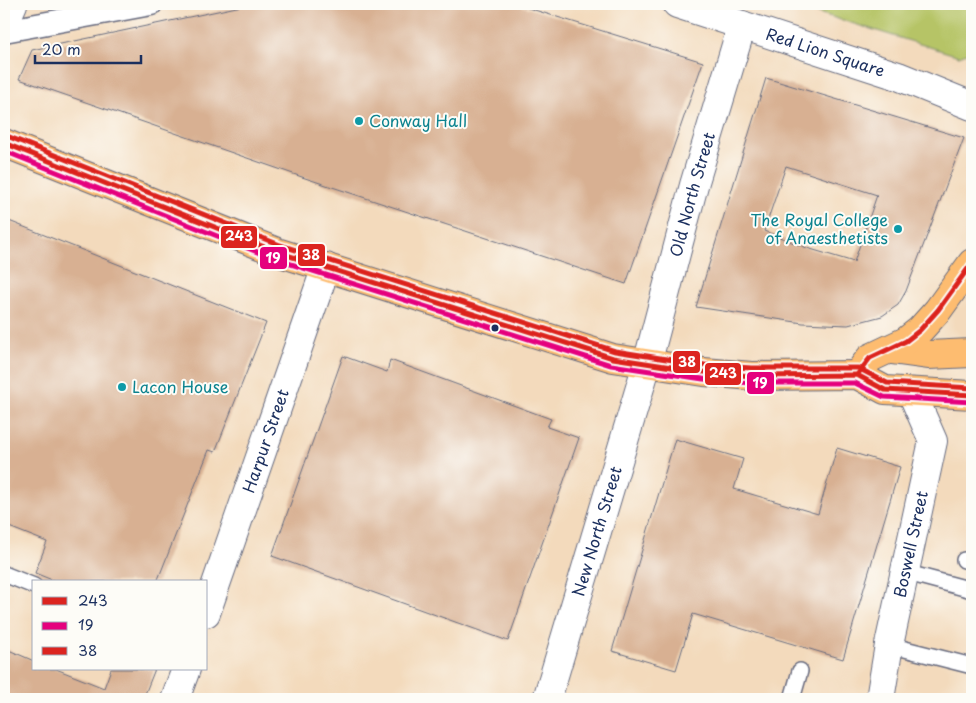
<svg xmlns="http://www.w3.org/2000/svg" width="976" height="703" viewBox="0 0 976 703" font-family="'Playpen Sans',sans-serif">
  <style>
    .green { fill: #b6c466; stroke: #687a62 }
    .building { fill: #d8b092; fill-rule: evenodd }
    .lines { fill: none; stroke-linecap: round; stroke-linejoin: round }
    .service-casing { stroke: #676b7f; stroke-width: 18 }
    .pedestrian-casing { stroke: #676b7f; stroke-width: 25 }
    .minor-casing { stroke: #676b7f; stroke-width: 30 }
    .primary-casing { stroke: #676b7f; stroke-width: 30 }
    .service { stroke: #fff; stroke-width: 15 }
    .pedestrian { stroke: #fff; stroke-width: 22 }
    .minor { stroke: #fff; stroke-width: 28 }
    .primary { stroke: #fdbc70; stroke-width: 28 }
    .bus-1-casing { stroke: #fdfcf7; stroke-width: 9 }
    .bus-2-casing { stroke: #fdfcf7; stroke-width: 9 }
    .bus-3-casing { stroke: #fdfcf7; stroke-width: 9 }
    .bus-1 { stroke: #dc241f; stroke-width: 5 }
    .bus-2 { stroke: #e5007d; stroke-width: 5 }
    .bus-3 { stroke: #dc241f; stroke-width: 5 }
    .culture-dot { fill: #0f9aa8; stroke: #fdfcf7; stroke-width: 2 }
    .bus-dot { fill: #1b2f5e; stroke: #fdfcf7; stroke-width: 2 }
    .labels { text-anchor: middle; stroke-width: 4; stroke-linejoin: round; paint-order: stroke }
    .street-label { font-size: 16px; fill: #1b2f5e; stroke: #fdfcf7 }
    .culture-label { font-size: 16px; fill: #0d838f; stroke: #fdfcf7; text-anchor: start }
    .line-badge { stroke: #fdfcf7; stroke-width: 2 }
    .badge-label { font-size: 14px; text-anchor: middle; font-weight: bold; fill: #fff }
  </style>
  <rect width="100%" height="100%" fill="#fdfcf7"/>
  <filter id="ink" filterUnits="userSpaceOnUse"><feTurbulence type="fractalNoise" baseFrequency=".02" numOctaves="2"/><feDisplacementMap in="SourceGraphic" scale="10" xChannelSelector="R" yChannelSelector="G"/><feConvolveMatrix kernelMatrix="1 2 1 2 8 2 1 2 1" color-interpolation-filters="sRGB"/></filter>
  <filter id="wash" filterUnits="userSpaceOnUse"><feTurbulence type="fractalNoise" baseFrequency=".0096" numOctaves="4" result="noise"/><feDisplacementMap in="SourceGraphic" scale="20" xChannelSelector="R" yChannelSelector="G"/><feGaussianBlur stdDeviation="1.12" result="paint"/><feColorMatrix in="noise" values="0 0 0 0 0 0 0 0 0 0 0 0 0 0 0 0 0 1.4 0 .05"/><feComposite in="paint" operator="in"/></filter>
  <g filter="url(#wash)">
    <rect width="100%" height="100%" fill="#f3dabc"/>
    <path class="green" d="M789,4H972V51L959,56Z"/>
    <g id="blocks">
      <g class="building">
        <path d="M251,4H515L703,62L626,284L302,177L19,79L32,50Z"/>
        <path d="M766,78L964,138L906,291L898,305L882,316L848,325L803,323L696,307ZM786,166L877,195L854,262L807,248L764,231Z"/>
        <path d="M4,219L266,323L215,452L209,450L157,582H57L35,573L47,542L4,525Z"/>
        <path d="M343,356L387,372L390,360L551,419L547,427L579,438L508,641L272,556Z"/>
        <path d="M675,439L743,459L734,489L818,514L837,448L900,467L843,659L693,614L676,670L612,651Z"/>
        <path d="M4,648L34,661V669H56L104,688L111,669H155L143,699H4Z"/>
      </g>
    </g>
  </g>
  <g filter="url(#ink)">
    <use href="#blocks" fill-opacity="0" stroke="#676b7f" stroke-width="1"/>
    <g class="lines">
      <defs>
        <g id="service">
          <path d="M964,560L972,561"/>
          <path d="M904,572L972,590"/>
          <path d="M4,574L34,586"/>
          <path d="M889,645L972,666"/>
          <path d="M792,699L800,671"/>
        </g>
        <path id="pedestrian" d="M4,31L151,4"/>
        <g id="minor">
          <path id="s1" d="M677,4L898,76L972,106"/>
          <path d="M4,25L13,4"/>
          <path id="s2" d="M206,613L326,267"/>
          <path d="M175,699L186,669"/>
          <path id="s3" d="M547,699L647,364L694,185L742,25"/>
          <path id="s4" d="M880,699L889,645L933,441L912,393"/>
        </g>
        <g id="primary">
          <path d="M4,143L277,252L613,358L704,372L752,376L857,375L885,390L972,395"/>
          <path d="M891,350L928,355L972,353"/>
          <path d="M857,375L870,358L906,341L920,330L938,310L972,263"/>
        </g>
      </defs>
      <use href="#service" class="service-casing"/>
      <use href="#pedestrian" class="pedestrian-casing"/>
      <use href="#minor" class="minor-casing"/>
      <use href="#primary" class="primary-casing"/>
      <use href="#service" class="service"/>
      <use href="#pedestrian" class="pedestrian"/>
      <use href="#minor" class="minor"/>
      <use href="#primary" class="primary"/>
      <defs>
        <g id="bus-1">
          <path d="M4,143L277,252L613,358L704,372L752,376L857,375L885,390L972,395"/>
          <path d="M857,375L870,358L906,341L920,330L938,310L972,263"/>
        </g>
        <path id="bus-2" d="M4,151L275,259L611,365L703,379L751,383H855L884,397L972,402"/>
        <path id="bus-3" d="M7,136L280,245L615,351L705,365L752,368H858L887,383L972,388"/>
      </defs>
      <use href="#bus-1" class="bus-1-casing"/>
      <use href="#bus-2" class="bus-2-casing"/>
      <use href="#bus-3" class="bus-3-casing"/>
      <use href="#bus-1" class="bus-1"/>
      <use href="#bus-2" class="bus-2"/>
      <use href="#bus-3" class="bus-3"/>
    </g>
  </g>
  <g class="culture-dot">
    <circle cx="359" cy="121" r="5"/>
    <circle cx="898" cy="229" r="5"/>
    <circle cx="122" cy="387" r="5"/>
  </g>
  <circle class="bus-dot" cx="495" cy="328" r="4.5"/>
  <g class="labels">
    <g class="street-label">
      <text dy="6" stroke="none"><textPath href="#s1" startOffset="156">Red Lion Square</textPath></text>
      <text dy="6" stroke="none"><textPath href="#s3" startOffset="525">Old North Street</textPath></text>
      <text dy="6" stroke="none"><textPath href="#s2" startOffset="182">Harpur Street</textPath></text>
      <text dy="6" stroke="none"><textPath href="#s3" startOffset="175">New North Street</textPath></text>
      <text dy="6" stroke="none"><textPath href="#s4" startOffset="158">Boswell Street</textPath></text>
    </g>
    <g class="culture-label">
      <text x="369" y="127">Conway Hall</text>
      <text x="888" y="226" text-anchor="end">The Royal College<tspan x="888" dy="18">of Anaesthetists</tspan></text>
      <text x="132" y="393">Lacon House</text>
    </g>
  </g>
  <g class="line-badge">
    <rect x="220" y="225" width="38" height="24" rx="5" fill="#dc241f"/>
    <rect x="297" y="243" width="29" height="24" rx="5" fill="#dc241f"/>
    <rect x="259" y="246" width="29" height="24" rx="5" fill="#e5007d"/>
    <rect x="672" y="350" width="29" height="24" rx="5" fill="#dc241f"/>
    <rect x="704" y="362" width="38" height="24" rx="5" fill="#dc241f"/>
    <rect x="746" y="371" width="29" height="24" rx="5" fill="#e5007d"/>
  </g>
  <g class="badge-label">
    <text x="239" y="241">243</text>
    <text x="311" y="260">38</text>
    <text x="273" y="263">19</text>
    <text x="687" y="367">38</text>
    <text x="723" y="378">243</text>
    <text x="760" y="388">19</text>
  </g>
  <rect width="976" height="703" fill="none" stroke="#fdfcf7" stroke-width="20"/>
  <rect x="32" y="580" width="175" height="90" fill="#fdfcf7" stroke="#a3aaba"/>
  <rect x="42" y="597" width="25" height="8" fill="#dc241f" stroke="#a3aaba"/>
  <text x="78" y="606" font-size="15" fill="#1b2f5e">243</text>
  <rect x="42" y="622" width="25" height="8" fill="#e5007d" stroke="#a3aaba"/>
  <text x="78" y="630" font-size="15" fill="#1b2f5e">19</text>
  <rect x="42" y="647" width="25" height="8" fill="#dc241f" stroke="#a3aaba"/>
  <text x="78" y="656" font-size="15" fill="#1b2f5e">38</text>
  <path d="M35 55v8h106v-8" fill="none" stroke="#1b2f5e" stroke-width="2.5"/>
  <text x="42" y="55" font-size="15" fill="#1b2f5e" stroke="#fdfcf7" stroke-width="4" paint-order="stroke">20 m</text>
</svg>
